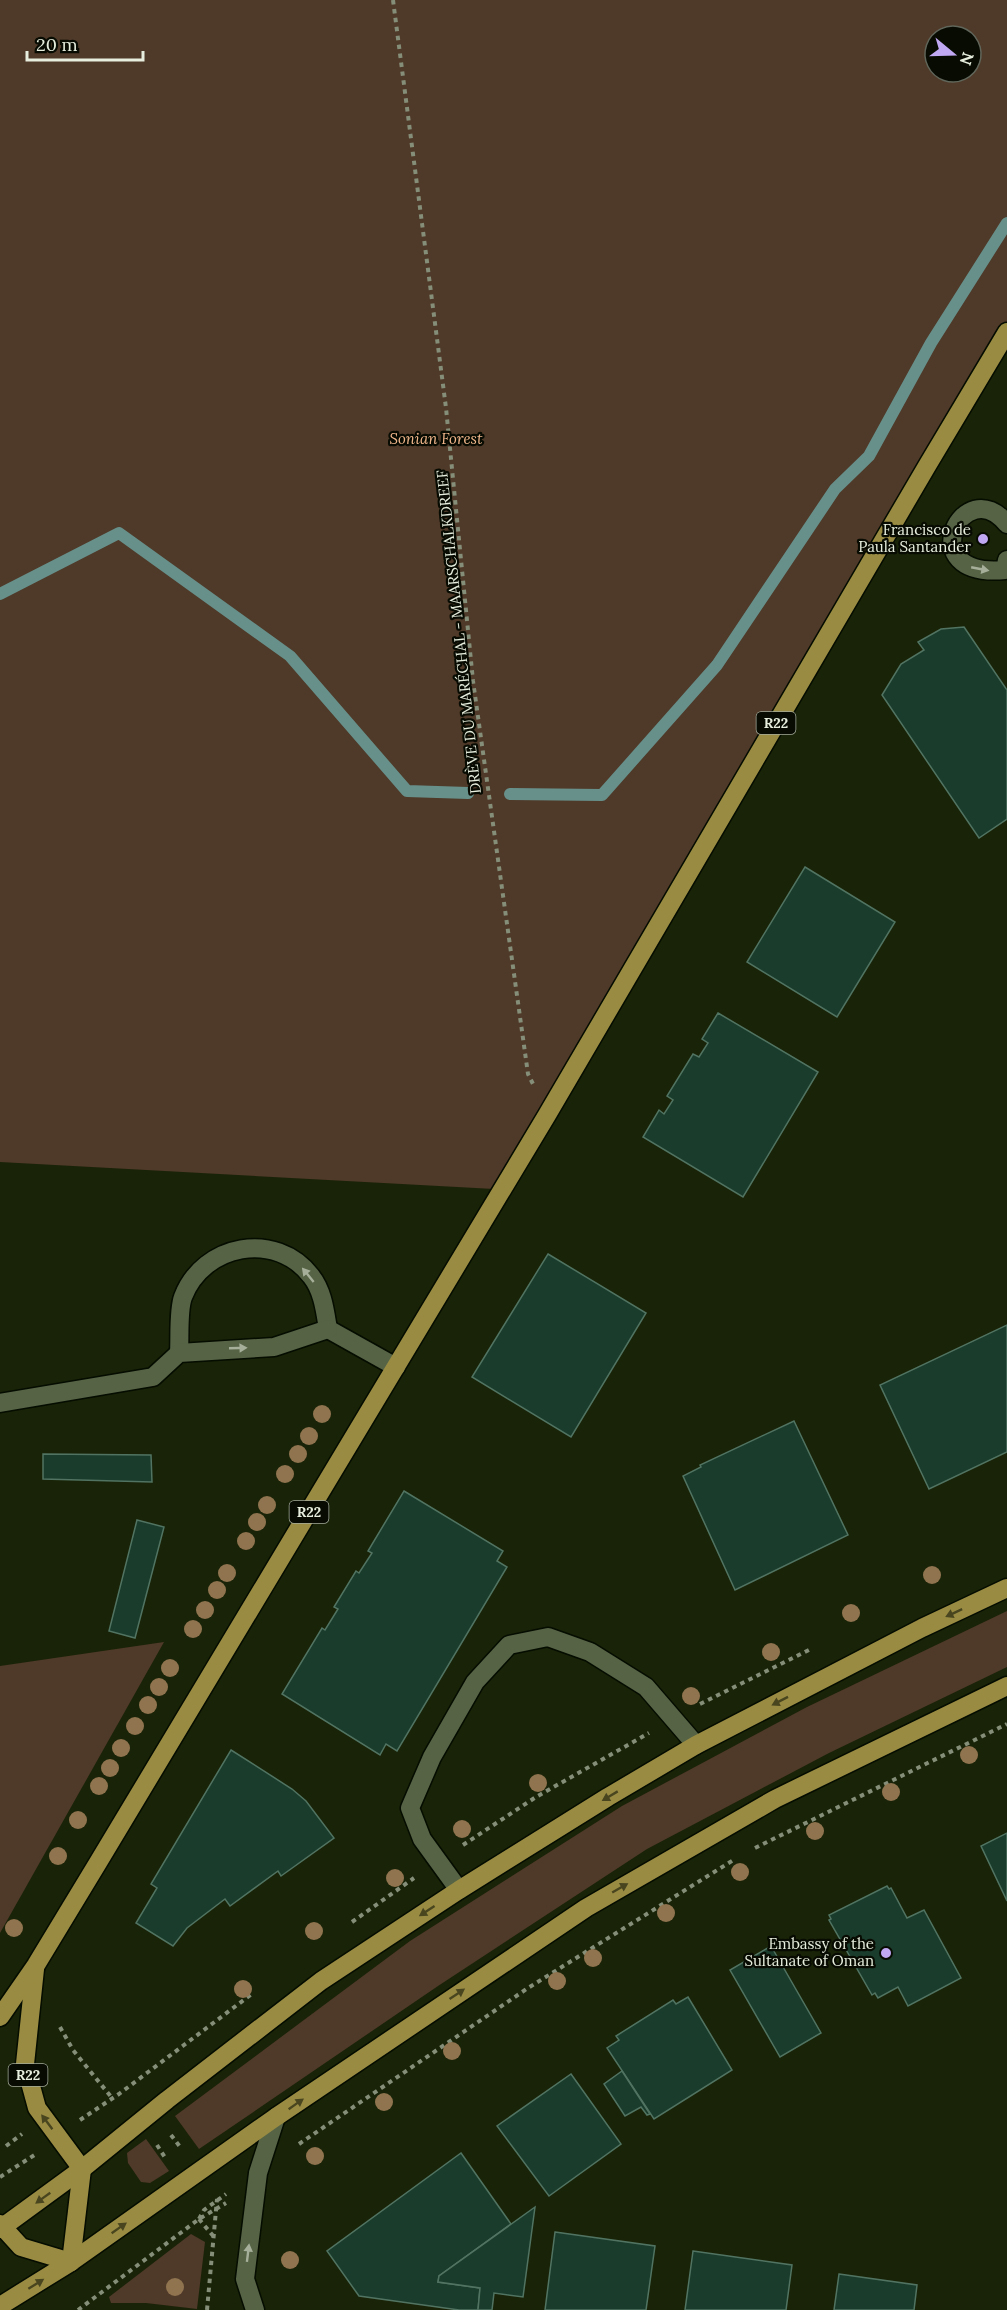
<svg xmlns="http://www.w3.org/2000/svg" width="1007" height="2310" viewBox="0 0 1007 2310" font-family="Lora,serif">
  <style>
    .green { fill: #4f3928; fill-rule: evenodd }
    .lines { fill: none; stroke-linecap: round; stroke-linejoin: round }
    .stream { stroke: #67908b; stroke-width: 12 }
    .building { fill: #1a3c2c; stroke: #517462; stroke-width: 1.5 }
    .minor-casing { stroke: #050c00; stroke-width: 21 }
    .major-casing { stroke: #050c00; stroke-width: 21 }
    .path { stroke: #858e78; stroke-width: 4; stroke-dasharray: 4.5 4.5; stroke-linecap: butt }
    .minor { stroke: #566345; stroke-width: 18 }
    .major { stroke: #998c42; stroke-width: 18 }
    .tree { fill: #907450 }
    .oneway { fill: #a6af99 }
    .oneway2 { fill: #49451f }
    .poi-dot { fill: #c1a8f3; stroke: #070b02; stroke-width: 2 }
    .labels { text-anchor: middle; stroke-width: 4.5; stroke-linejoin: round; paint-order: stroke }
    .shield { fill: #070b02; stroke: #a4aa9b; stroke-width: 1.5 }
    .shield-label { font-size: 14px; font-weight: bold; fill: #e7eedd }
    .park-label { font-size: 15px; font-style: italic; fill: #f1b78c; stroke: #070b02 }
    .poi-label { font-size: 15px; fill: #e7eedd; stroke: #070b02; text-anchor: end }
    .street-label { font-size: 15px; fill: #e7eedd; stroke: #070b02 }
  </style>
  <rect width="100%" height="100%" fill="#192307"/>
  <g class="green">
    <path d="M0,0H1007V336L494,1189L0,1162ZM935,36H971V72H935Z"/>
    <path d="M1007,1611V1667L829,1753L647,1849L438,1986L199,2149L175,2116L410,1941L622,1806L807,1707Z"/>
    <path d="M164,1642L0,1933V1666Z"/>
    <path d="M146,2139L169,2171L150,2183L141,2182L128,2163L127,2153Z"/>
    <path d="M191,2234L205,2242L197,2309L146,2303H111L109,2297Z"/>
  </g>
  <g class="lines">
    <g class="stream">
      <path d="M0,594L119,533L290,656L407,791L468,793"/>
      <path d="M510,794L602,795L717,665L835,489L869,456L931,343L1007,223"/>
    </g>
  </g>
  <g class="building">
    <path d="M964,627L1007,690V819L979,838L882,695L901,664L924,650L918,642L941,629Z"/>
    <path d="M805,867L895,922L837,1017L747,962Z"/>
    <path d="M718,1013L818,1072L743,1197L643,1137L659,1110L664,1114L673,1100L667,1096L693,1054L699,1057L708,1043L702,1039Z"/>
    <path d="M548,1254L646,1313L571,1437L472,1377Z"/>
    <path d="M1007,1325V1452L929,1489L880,1385Z"/>
    <path d="M794,1421L848,1535L735,1590L683,1476L701,1467L700,1465Z"/>
    <path d="M43,1454L151,1455L152,1482L43,1479Z"/>
    <path d="M404,1491L503,1551L497,1561L507,1567L397,1751L386,1744L380,1755L282,1694L322,1628L325,1630L338,1609L334,1607L356,1571L359,1573L372,1553L368,1551Z"/>
    <path d="M137,1520L164,1527L135,1638L109,1631Z"/>
    <path d="M231,1750L292,1789L306,1801L334,1838L281,1876L278,1871L230,1906L225,1899L187,1928L173,1946L136,1923L157,1888L151,1884Z"/>
    <path d="M1007,1833V1901L981,1846Z"/>
    <path d="M887,1886L889,1889L891,1888L907,1918L924,1910L961,1978L908,2006L898,1987L878,1998L875,1993L872,1995L829,1920L831,1919L829,1915Z"/>
    <path d="M771,1946L821,2033L780,2057L730,1970Z"/>
    <path d="M688,1997L732,2070L654,2119L607,2048L619,2040L616,2036L673,2000L676,2004Z"/>
    <path d="M622,2071L650,2114L647,2115L641,2107L625,2116L604,2084Z"/>
    <path d="M571,2074L621,2144L549,2196L497,2126Z"/>
    <path d="M461,2153L511,2224L439,2276L438,2282L480,2288L478,2310H459L359,2296L327,2251Z"/>
    <path d="M535,2207L523,2297L494,2293L492,2310H478L480,2288L438,2282L439,2276Z"/>
    <path d="M555,2232L655,2246L646,2310H545Z"/>
    <path d="M693,2251L792,2265L786,2310H685Z"/>
    <path d="M839,2274L917,2285L914,2310H834Z"/>
  </g>
  <g class="lines">
    <defs>
      <g id="minor">
        <path d="M1007,524C964,470 910,579 1005,570L1007,560"/>
        <path d="M328,1329L396,1367"/>
        <path d="M179,1353C180,1338 178,1310 183,1297C203,1244 276,1230 311,1276C323,1291 325,1311 328,1329"/>
        <path d="M0,1403L153,1377L179,1353L274,1347L328,1329"/>
        <path d="M459,1890L422,1839L410,1808L432,1757L475,1682L509,1645L548,1637L590,1652L646,1687L696,1745"/>
        <path d="M255,2310L245,2279L258,2173L276,2117"/>
      </g>
      <g id="major">
        <path d="M35,1969L25,2064L37,2108L82,2169"/>
        <path d="M0,2017L36,1965L99,1861L547,1115L927,466L1007,332"/>
        <path d="M0,2224L21,2247L71,2262"/>
        <path d="M0,2229L82,2169L167,2100L321,1981L459,1890L608,1797L696,1745L922,1628L1007,1588"/>
        <path d="M71,2262L82,2169"/>
        <path d="M0,2306L71,2262L276,2117L586,1908L775,1799L1007,1686"/>
      </g>
    </defs>
    <use href="#minor" class="minor-casing"/>
    <use href="#major" class="major-casing"/>
    <g class="path">
      <path d="M393,0L446,408L473,681L528,1074L533,1084"/>
      <path d="M700,1704L809,1650"/>
      <path d="M463,1845L536,1797L649,1733"/>
      <path d="M755,1848L1007,1724"/>
      <path d="M352,1922L414,1878"/>
      <path d="M60,2027L73,2050L112,2098"/>
      <path d="M80,2120L119,2094L253,1993"/>
      <path d="M171,2135L181,2148"/>
      <path d="M299,2144L528,1988L735,1859"/>
      <path d="M157,2145L166,2159"/>
      <path d="M6,2146L22,2134"/>
      <path d="M0,2177L36,2154"/>
      <path d="M199,2219L204,2210L226,2194"/>
      <path d="M199,2219L214,2237"/>
      <path d="M78,2310L199,2219L226,2203"/>
      <path d="M207,2310L217,2199"/>
    </g>
    <use href="#minor" class="minor"/>
    <use href="#major" class="major"/>
  </g>
  <g class="tree">
    <circle cx="322" cy="1414" r="9"/>
    <circle cx="309" cy="1436" r="9"/>
    <circle cx="298" cy="1454" r="9"/>
    <circle cx="285" cy="1474" r="9"/>
    <circle cx="267" cy="1505" r="9"/>
    <circle cx="257" cy="1522" r="9"/>
    <circle cx="246" cy="1541" r="9"/>
    <circle cx="227" cy="1573" r="9"/>
    <circle cx="932" cy="1575" r="9"/>
    <circle cx="217" cy="1590" r="9"/>
    <circle cx="205" cy="1610" r="9"/>
    <circle cx="851" cy="1613" r="9"/>
    <circle cx="193" cy="1629" r="9"/>
    <circle cx="771" cy="1652" r="9"/>
    <circle cx="170" cy="1668" r="9"/>
    <circle cx="159" cy="1687" r="9"/>
    <circle cx="691" cy="1696" r="9"/>
    <circle cx="148" cy="1705" r="9"/>
    <circle cx="135" cy="1726" r="9"/>
    <circle cx="121" cy="1748" r="9"/>
    <circle cx="969" cy="1755" r="9"/>
    <circle cx="110" cy="1768" r="9"/>
    <circle cx="538" cy="1783" r="9"/>
    <circle cx="99" cy="1786" r="9"/>
    <circle cx="891" cy="1792" r="9"/>
    <circle cx="78" cy="1820" r="9"/>
    <circle cx="462" cy="1829" r="9"/>
    <circle cx="815" cy="1831" r="9"/>
    <circle cx="58" cy="1856" r="9"/>
    <circle cx="740" cy="1872" r="9"/>
    <circle cx="395" cy="1878" r="9"/>
    <circle cx="666" cy="1913" r="9"/>
    <circle cx="14" cy="1928" r="9"/>
    <circle cx="314" cy="1931" r="9"/>
    <circle cx="593" cy="1958" r="9"/>
    <circle cx="557" cy="1981" r="9"/>
    <circle cx="243" cy="1989" r="9"/>
    <circle cx="452" cy="2051" r="9"/>
    <circle cx="384" cy="2102" r="9"/>
    <circle cx="315" cy="2156" r="9"/>
    <circle cx="290" cy="2260" r="9"/>
    <circle cx="175" cy="2287" r="9"/>
  </g>
  <defs><path id="oneway-solid" d="M-6-.8H1V-3.2L6.5 0L1 3.2V.8H-6Z" transform="scale(1.5)"/></defs>
  <g class="oneway">
    <use href="#oneway-solid" transform="translate(980 569) rotate(11)"/>
    <use href="#oneway-solid" transform="translate(308 1275) rotate(-129)"/>
    <use href="#oneway-solid" transform="translate(238 1348) rotate(-2)"/>
    <use href="#oneway-solid" transform="translate(248 2253) rotate(-83)"/>
  </g>
  <g class="oneway2">
    <use href="#oneway-solid" transform="translate(954 1613) rotate(155)"/>
    <use href="#oneway-solid" transform="translate(780 1701) rotate(153)"/>
    <use href="#oneway-solid" transform="translate(610 1796) rotate(149)"/>
    <use href="#oneway-solid" transform="translate(620 1888) rotate(-30)"/>
    <use href="#oneway-solid" transform="translate(427 1911) rotate(147)"/>
    <use href="#oneway-solid" transform="translate(457 1994) rotate(-34)"/>
    <use href="#oneway-solid" transform="translate(296 2104) rotate(-35)"/>
    <use href="#oneway-solid" transform="translate(47 2122) rotate(-127)"/>
    <use href="#oneway-solid" transform="translate(43 2198) rotate(144)"/>
    <use href="#oneway-solid" transform="translate(119 2228) rotate(-35)"/>
    <use href="#oneway-solid" transform="translate(36 2284) rotate(-32)"/>
  </g>
  <g class="poi-dot">
    <circle cx="983" cy="539" r="6"/>
    <circle cx="886" cy="1953" r="6"/>
  </g>
  <g class="labels">
    <g class="shield">
      <rect x="756.5" y="712" width="39" height="22" rx="4.5"/>
      <rect x="289.5" y="1501" width="39" height="22" rx="4.5"/>
      <rect x="8.5" y="2064" width="39" height="22" rx="4.5"/>
    </g>
    <g class="shield-label">
      <text x="776" y="728">R22</text>
      <text x="309" y="1517">R22</text>
      <text x="28" y="2080">R22</text>
    </g>
    <g class="park-label">
      <text x="436" y="444">Sonian Forest</text>
    </g>
    <g class="poi-label">
      <text x="971" y="535">Francisco de<tspan x="971" dy="17">Paula Santander</tspan></text>
      <text x="874" y="1949">Embassy of the<tspan x="874" dy="17">Sultanate of Oman</tspan></text>
    </g>
    <g class="street-label">
      <text transform="translate(459 632) rotate(-96)" y="5">DRÈVE DU MARÉCHAL - MAARSCHALKDREEF</text>
    </g>
  </g>
  <g transform="translate(953 54) rotate(109)"><circle r="28" fill="#070b02" stroke="#61665a" stroke-width="1.5"/>
  <path d="M0-4.5L10 22L0 15L-10 22Z" fill="#c1a8f3"/>
  <text y="-9" font-size="16" font-weight="bold" text-anchor="middle" fill="#e7eedd">N</text>
  </g>
  <path d="M27 51v9h116v-9" fill="none" stroke="#e7eedd" stroke-width="3"/>
  <text x="36" y="51" font-size="18" fill="#e7eedd" stroke="#070b02" stroke-width="4.5" paint-order="stroke">20 m</text>
</svg>
